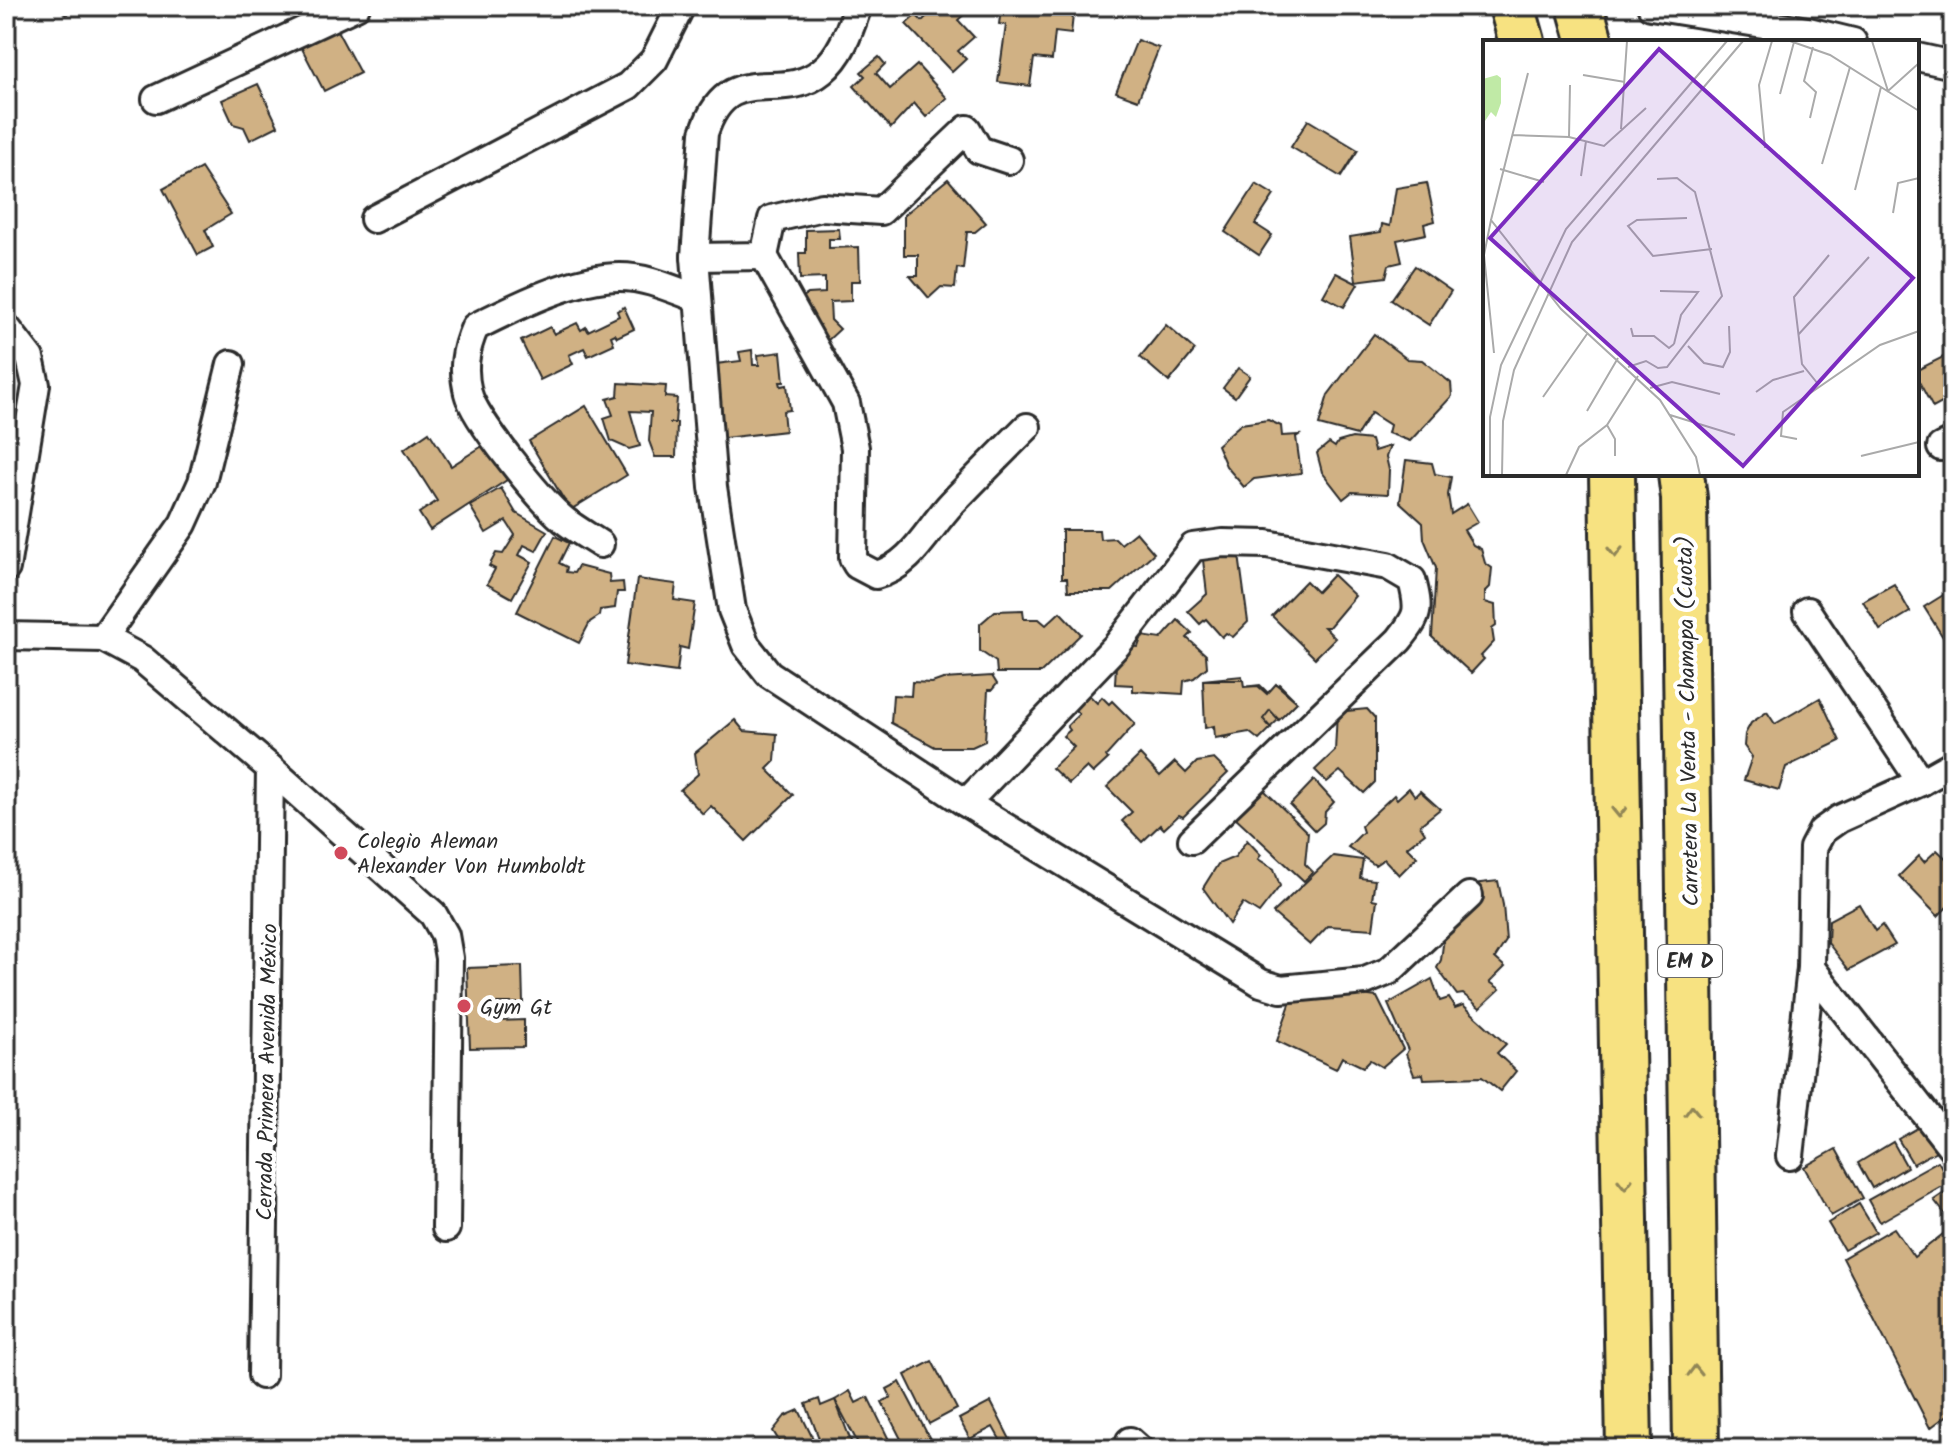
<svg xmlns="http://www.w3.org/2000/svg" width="1959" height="1455" viewBox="0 0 1959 1455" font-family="Kalam,sans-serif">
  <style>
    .building { fill: #d0b184; stroke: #2b2b2b; stroke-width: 2 }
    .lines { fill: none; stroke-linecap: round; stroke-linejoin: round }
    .street-casing { stroke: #2b2b2b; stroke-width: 32 }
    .highway-casing { stroke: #2b2b2b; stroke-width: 50 }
    .street { stroke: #fff; stroke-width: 26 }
    .highway { stroke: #f7e281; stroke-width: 44 }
    .oneway { stroke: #918656 }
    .poi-dot { fill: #d1495b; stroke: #fff; stroke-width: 3 }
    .labels { text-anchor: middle; stroke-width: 8; stroke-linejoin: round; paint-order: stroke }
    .shield { fill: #fff; stroke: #6b6b6b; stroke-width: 2 }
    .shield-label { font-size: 20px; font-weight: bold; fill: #2b2b2b }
    .street-label { font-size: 22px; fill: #2b2b2b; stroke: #fff }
    .poi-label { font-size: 22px; fill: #2b2b2b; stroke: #fff; text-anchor: start }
    .inset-road { fill: none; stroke: #aaa; stroke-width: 2 }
    .view { fill: #7b2cbf; fill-opacity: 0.15; stroke: #7b2cbf; stroke-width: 4 }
    .inset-edge { fill: none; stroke: #2b2b2b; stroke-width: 4 }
  </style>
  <rect width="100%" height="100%" fill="#fff"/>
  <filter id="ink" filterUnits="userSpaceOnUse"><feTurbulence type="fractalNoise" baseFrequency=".0125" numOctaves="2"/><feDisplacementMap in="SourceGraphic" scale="16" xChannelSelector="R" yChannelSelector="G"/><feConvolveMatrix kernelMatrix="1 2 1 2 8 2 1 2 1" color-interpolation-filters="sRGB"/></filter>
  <g filter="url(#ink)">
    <g class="building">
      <path d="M57,6H79L66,15Z"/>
      <path d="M937,6H965L969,10L958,20L974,37L958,51L966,59L952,72L906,24L916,15L922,21Z"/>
      <path d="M1015,6H1074L1071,34L1055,32L1052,60L1034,58L1030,86L998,82L1006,25L999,24L1001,10L1015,12Z"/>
      <path d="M333,23L360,73L324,91L297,39Z"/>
      <path d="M1137,40L1159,48L1138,100L1116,92Z"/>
      <path d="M879,57L885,64L876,73L890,89L917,65L947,98L926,117L914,103L891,128L854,86L865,76L861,72Z"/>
      <path d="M258,84L278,126L250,140L244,127L233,124L222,100Z"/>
      <path d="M1308,120L1358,150L1341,177L1291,147Z"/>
      <path d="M201,168L231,214L205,230L213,247L198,255L163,189Z"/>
      <path d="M948,179L986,223L975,232H967L963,269L957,268L955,288L941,287L929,298L910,276H918V255H904V215Z"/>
      <path d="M1427,183L1435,221L1424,224L1426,234L1397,240L1402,262L1389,265L1386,277L1356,281L1350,237L1381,232L1382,224L1390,226L1396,188Z"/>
      <path d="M1256,184L1274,195L1255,224L1272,235L1259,255L1225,232Z"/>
      <path d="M839,229L840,239H829V248L859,247L860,281H851V301L830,302L831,320L840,329L825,343L798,300L808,294L825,293V278L800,279L799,253H806V230Z"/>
      <path d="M1415,266L1451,291L1429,325L1391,300Z"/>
      <path d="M1336,273L1358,284L1344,307L1323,296Z"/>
      <path d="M624,307L634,329L617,337L615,334L611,336L614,344L588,356L584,348L569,355L573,364L540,380L521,341L550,327L554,334L577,323L581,330L586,327L588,331L619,316L617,311Z"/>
      <path d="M1166,325L1195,350L1169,382L1140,357Z"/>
      <path d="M1374,334L1407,359L1422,360L1451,383L1452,396L1410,441L1388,433L1390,425L1371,413L1357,435L1319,425L1328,395Z"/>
      <path d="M752,350L753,365H759L758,355L781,352L784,382H780L781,386L787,385L790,410L783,411L785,431L724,438L716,364L741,361L739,352Z"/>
      <path d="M1949,354L1953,362V397L1933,408L1917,378V370Z"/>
      <path d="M1238,368L1250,376L1235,397L1223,388Z"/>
      <path d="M619,383L666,386L665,397L677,398L675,423H669H677L676,457H655L649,441L651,412L630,411L640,446L629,449L611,441L604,418L613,415L607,399L618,396Z"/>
      <path d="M586,406L627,475L570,510L529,441Z"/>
      <path d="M1268,420L1281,426L1282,436L1299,435L1296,437L1301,473L1254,479L1244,487L1226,466L1217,445L1241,424Z"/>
      <path d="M429,432L451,466L484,445L507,480L430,530L419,513L437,501L404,449Z"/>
      <path d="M1352,438L1371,440L1374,451L1390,446L1386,457L1389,470L1388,494L1352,492L1343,499L1322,472L1317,453L1329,443L1335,447L1338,442Z"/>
      <path d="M1406,460L1432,463L1435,474L1451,477L1448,495L1451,514L1467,504L1478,522L1464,530L1473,545L1481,549L1485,563L1492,568L1490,587L1485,592V602L1495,605L1496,626L1492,629L1494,642L1481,656L1484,659L1471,673L1432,637L1436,568L1424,539L1423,523L1400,502Z"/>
      <path d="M501,488L516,513L547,531L536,551L524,545L519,555L532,562L512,598L487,584L495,569L489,566L496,553L503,554L515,535L506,521L486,533L470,506Z"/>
      <path d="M1062,530H1099L1100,539L1115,538L1121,544L1136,532L1154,553L1112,591H1068L1067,578H1062Z"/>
      <path d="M555,536L569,543L559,563L567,567L566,572L574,573L578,566L609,574L610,583L623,582L624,592H617L615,608L600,610L599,616L590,622L579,643L517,612Z"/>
      <path d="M1239,555L1248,622L1233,637L1226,633L1222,637L1206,619L1200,624L1188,611L1207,594L1203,560Z"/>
      <path d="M1333,575L1355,596L1329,627H1324L1335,638L1315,658L1272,616L1306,581L1317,592Z"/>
      <path d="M637,579L676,584L674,600L695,603L688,649L680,647L677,672L625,665Z"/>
      <path d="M1894,584L1910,612L1880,630L1863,601Z"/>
      <path d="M1953,589V653L1924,607Z"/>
      <path d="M1023,610L1024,619H1039L1046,625L1060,612L1081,634L1041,673H997L996,662L980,651V624L995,611Z"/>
      <path d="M1178,620L1192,633L1187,638L1206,655L1207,667L1194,678L1184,681L1183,694L1133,691V685L1115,684L1117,645L1138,647L1142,636L1161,639Z"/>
      <path d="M992,676L997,684L992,690H988L985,741L972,747H935L891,723L893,695L911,696L912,682L932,683L943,679Z"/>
      <path d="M1242,676L1243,687L1260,685L1269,694L1279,684L1297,702L1259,738L1250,730L1237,731L1228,739L1214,735L1213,726H1207L1203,680Z"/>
      <path d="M1203,680H1243L1244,687L1258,686L1267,694L1276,684L1297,702L1279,720L1270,710L1263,719L1271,728L1259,740L1249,732L1215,738L1214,726L1205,728Z"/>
      <path d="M1087,693L1097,703L1102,697L1109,704L1112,701L1135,724L1106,756L1108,759L1093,773L1087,767L1069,784L1052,768L1074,747L1063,736L1070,730L1067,726L1079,714L1072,707Z"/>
      <path d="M1820,698L1840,741L1786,767L1779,790L1744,780L1752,757L1744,746L1745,734L1751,723L1767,712L1775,724Z"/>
      <path d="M1367,709L1375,718V782L1364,793L1340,771L1327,782L1315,770L1335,751L1337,712Z"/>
      <path d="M735,720L744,731L777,734L775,761L767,769L793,795L746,841L711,806L703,814L680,790L698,774L695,753Z"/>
      <path d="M1140,755L1160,776L1175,762L1186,773L1197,762L1214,759L1228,773L1183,817L1179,815L1164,829L1160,825L1142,842L1122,821L1132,812L1107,787Z"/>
      <path d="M1314,780L1334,802L1325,812L1324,823L1315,831L1290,805Z"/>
      <path d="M1262,788L1308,833L1305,864L1313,872L1304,881L1234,816Z"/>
      <path d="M1409,788L1415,796L1420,791L1440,809L1420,825L1425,833L1407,847L1417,857L1399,875L1384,859L1375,865L1348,847L1363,832L1361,826L1394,795L1397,799Z"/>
      <path d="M1247,840L1261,855L1258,859L1274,869L1280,886L1259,913L1243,903L1229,924L1203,888L1218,864L1235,857Z"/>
      <path d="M1937,850L1953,865V901L1938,916L1899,876L1919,856L1924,862Z"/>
      <path d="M1333,856L1363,860L1360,878L1375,880L1372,899L1377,900L1373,929L1328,926L1310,945L1273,913Z"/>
      <path d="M1498,881L1503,905L1506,941L1495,958L1505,967L1490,982L1500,989L1480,1008L1463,994L1457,995L1437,968L1441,960L1445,930L1472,884Z"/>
      <path d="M1859,904L1875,931L1882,925L1895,945L1849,970L1828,943L1829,920Z"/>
      <path d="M522,966L523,1003H497L498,1021L524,1020V1047L470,1048L467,968Z"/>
      <path d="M1432,979L1440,1001L1449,998L1455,1008L1463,1005L1506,1044L1497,1053L1516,1071L1500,1091L1482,1077L1424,1079L1423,1074L1414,1075L1406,1054L1408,1050L1388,1004Z"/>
      <path d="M1296,987L1377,997L1403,1049L1382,1067L1370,1060L1363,1067L1342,1057L1336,1069L1277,1041Z"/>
      <path d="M1923,1125L1938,1150L1913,1164L1898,1139Z"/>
      <path d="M1893,1142L1907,1167L1872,1188L1858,1163Z"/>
      <path d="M1836,1149L1863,1198L1831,1216L1804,1167Z"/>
      <path d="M1938,1161L1950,1182L1880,1222L1868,1200Z"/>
      <path d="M1953,1187V1224L1934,1200Z"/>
      <path d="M1859,1204L1876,1232L1844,1250L1828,1223Z"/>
      <path d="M1953,1226V1411L1930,1428L1843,1258L1894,1228L1914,1257Z"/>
      <path d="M932,1361L957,1409L929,1424L905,1375Z"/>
      <path d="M900,1382L930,1439L916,1446L902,1441L882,1402L891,1397L887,1389Z"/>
      <path d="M850,1391L856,1403L868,1397L893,1448L861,1449L835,1400Z"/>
      <path d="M819,1399L821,1406L835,1400L854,1449H823L806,1404Z"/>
      <path d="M991,1402L1015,1449H990L1002,1443L993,1427L970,1439L959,1419Z"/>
      <path d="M799,1410L818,1449H784L773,1431L785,1416Z"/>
    </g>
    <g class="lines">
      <defs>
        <g id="street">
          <path d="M858,6C850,29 842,55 822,71C780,106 729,57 704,133L695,257L713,487L732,610L746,645L769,674L966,803L1261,983L1281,989L1365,981L1389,971L1469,896"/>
          <path d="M1651,6L1808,31L1853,42"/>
          <path d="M1917,57L1953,65"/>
          <path d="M156,99L356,6"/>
          <path d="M374,219L628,86L654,60L681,6"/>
          <path d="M764,256L846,403L855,448L853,558L857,565L876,575C912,566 928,528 952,503C977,477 1002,452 1027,427"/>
          <path d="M695,257L764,256L772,219L822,207L881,211L967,129L979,150L1009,160"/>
          <path d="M6,327L30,358L36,385L6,568"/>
          <path d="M1941,447L1953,441"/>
          <path d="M600,544C588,536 575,529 564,520C542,502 474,419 468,393C462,369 465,350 475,327C515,307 574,277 620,277C647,277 672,289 697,298"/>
          <path d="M1807,611L1921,782"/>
          <path d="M6,636L103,638L142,659L270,768L433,914L445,935L449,958L446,1228"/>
          <path d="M103,638L183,524L202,482L231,364"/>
          <path d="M966,803L1117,645L1193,547L1223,543L1267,544L1388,566L1412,580C1420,611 1419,615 1399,640L1192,840"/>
          <path d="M1811,968L1953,1149"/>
          <path d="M1790,1156L1811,968L1813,848L1822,831L1839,819L1921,782L1953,764"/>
          <path d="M262,1375L270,768"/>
          <path d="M1130,1441L1139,1449"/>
        </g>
        <g id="highway">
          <path d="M1512,6L1522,42"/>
          <path d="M1580,6L1590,42"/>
          <path d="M1612,474L1629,1449"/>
          <path d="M1681,474L1684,498L1696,1449"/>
        </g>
      </defs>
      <use href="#street" class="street-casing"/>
      <use href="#highway" class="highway-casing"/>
      <use href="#street" class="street"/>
      <use href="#highway" class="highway"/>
    </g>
    <defs><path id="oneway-chevron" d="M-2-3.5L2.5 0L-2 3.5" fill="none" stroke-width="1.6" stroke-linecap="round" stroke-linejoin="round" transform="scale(2)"/></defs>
    <g class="oneway">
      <use href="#oneway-chevron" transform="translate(1615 552) rotate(89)"/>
      <use href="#oneway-chevron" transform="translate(1619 812) rotate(89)"/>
      <use href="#oneway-chevron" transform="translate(1692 1111) rotate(-91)"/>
      <use href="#oneway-chevron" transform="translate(1625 1184) rotate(89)"/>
      <use href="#oneway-chevron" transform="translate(1695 1371) rotate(-91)"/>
    </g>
  </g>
  <g class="poi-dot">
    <circle cx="341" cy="853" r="8"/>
    <circle cx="464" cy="1006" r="8"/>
  </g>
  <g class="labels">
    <rect class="shield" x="1658" y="945" width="64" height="32" rx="6"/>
    <g class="shield-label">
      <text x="1690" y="968">EM D</text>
    </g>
    <g class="street-label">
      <text transform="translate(1687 721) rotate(-91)" y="8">Carretera La Venta - Chamapa (Cuota)</text>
      <text transform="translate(266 1072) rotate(-89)" y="8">Cerrada Primera Avenida México</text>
    </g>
    <g class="poi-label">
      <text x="357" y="848">Colegio Aleman<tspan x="357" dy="25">Alexander Von Humboldt</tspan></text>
      <text x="480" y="1014">Gym Gt</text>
    </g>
  </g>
  <g transform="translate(1483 40)">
    <rect width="436" height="436" fill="#fff"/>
    <path d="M14,35L18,38V63L13,77L8,72L0,84V39Z" fill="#c0eaa6"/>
    <path class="inset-road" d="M307,1L347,15L436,71M389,1L405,51L436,23M45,33L8,180L78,269L177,360L213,417L217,435M100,35L142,42M297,54L311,2M327,78L333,52L321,41L330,7M138,89L144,1M30,95L86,97L121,106L163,68M86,97L87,45M282,108L276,45L289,1M339,124L367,27M17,129L61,142M98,136L103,101M372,150L398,47M410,173L415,143L436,138M204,178L154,180L145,186L170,216L229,209M8,180L1,215L11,313M177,251L215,252L198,275L191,304M148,288L150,296H171L186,308L191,304M315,295L386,217M205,306L221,323L240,327L247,312L246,286M145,327L163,321L175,328L184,327L239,256L212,152L194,138L174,139M335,344L319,324L311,257L346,215M167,348L189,342L237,354M273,352L290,340L321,331M60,357L104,294M104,371L135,318M187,375L252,395M124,385L132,399V416M314,399L298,396L300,372L397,305L436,291M378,416L436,402M7,435V377L18,325L83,189L244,1M19,435L20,381L31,330L89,202L260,1M83,435L96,407L124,385L155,336"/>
    <path class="view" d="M176,9L430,238L260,426L7,198Z"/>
    <rect width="436" height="436" class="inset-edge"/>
  </g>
  <rect width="1959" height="1455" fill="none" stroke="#fff" stroke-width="32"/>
  <rect x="16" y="16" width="1927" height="1423" fill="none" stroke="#2b2b2b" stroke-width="3" filter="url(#ink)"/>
</svg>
